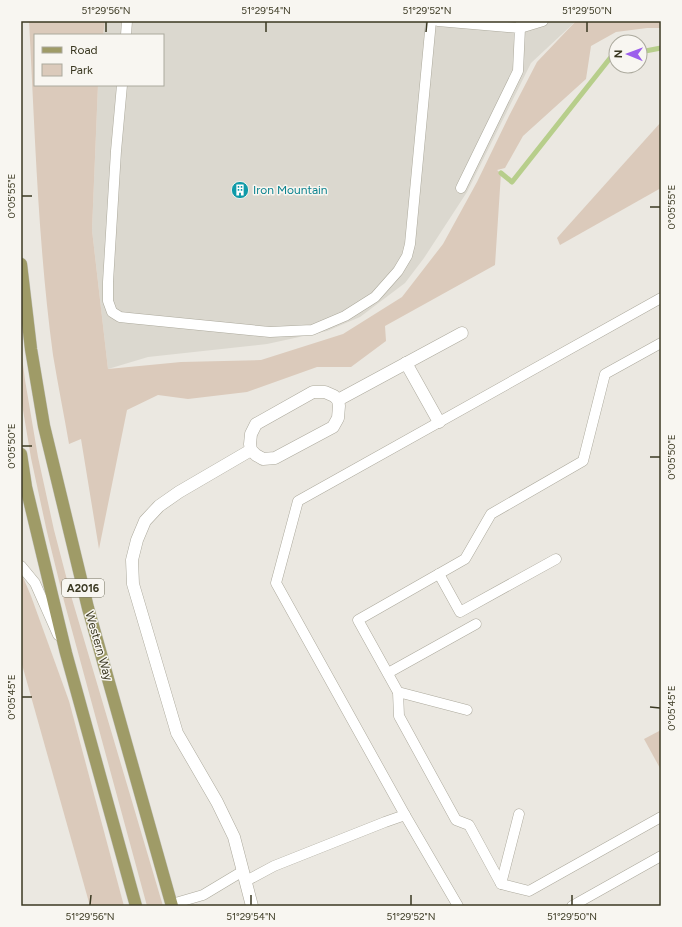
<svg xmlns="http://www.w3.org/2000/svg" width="682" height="927" viewBox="0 0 682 927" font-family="Figtree,sans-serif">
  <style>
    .built { fill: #dbd8cf }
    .green { fill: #dbcabb }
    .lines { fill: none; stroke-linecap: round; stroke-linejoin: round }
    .stream { stroke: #b7ce8b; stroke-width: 5 }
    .lane-casing { stroke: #aca99c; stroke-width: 11 }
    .street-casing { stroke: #aca99c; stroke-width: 13 }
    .primary-casing { stroke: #c4c4bd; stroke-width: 13 }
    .lane { stroke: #fff; stroke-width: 10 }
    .street { stroke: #fff; stroke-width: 12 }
    .primary { stroke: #9f9b67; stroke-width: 12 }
    .ticks { fill: none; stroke: #3b3922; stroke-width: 1.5 }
    .labels { text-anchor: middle; stroke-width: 3; stroke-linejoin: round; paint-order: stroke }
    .shield { fill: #f8f6f1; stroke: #747260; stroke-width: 1 }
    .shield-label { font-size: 11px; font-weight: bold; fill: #3b3922 }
    .culture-label { font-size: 12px; fill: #0d838f; stroke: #f8f6f1; text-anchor: start }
    .street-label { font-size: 12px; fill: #3b3922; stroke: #f8f6f1 }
    .neatline { fill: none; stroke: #3b3922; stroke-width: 1.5 }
    .ticks-label { font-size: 10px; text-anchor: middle; fill: #3b3922 }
  </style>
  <rect width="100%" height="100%" fill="#ebe8e1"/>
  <path class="built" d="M105,21H576L531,63L467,192L424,258L405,283L360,317L327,331L267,344L148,357L108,369L92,230L98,85H163V35H103Z"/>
  <g class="green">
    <path d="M29,21H105L103,35H35V85H98L92,230L108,369L181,362L261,360L343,334L402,297L443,244L477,182L509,116L537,62L576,21H661V28H647L616,32L591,46L586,79L523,136L505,168L497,170L501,173L495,265L385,326L386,341L351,367H317L247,392L188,399L158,395L127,410L99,549L81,439L69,444C64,415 58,385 53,355C38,244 35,132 29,21Z"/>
    <path d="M661,122V188L560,245L557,238Z"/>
    <path d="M21,349L25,380L38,457L54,530L72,599L163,906H147L64,601L47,532L31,458L21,398Z"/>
    <path d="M21,574L23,577L31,596L69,701L124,906H90L21,661Z"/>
    <path d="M661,730V770L644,739Z"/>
  </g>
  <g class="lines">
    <g class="stream">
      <path d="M640,52L661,48"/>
      <path d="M501,173L512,182L611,57L616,56"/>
    </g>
    <defs>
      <g id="lane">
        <path d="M438,21L520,28L518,71L461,188"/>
        <path d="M521,22L520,28L543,21"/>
        <path d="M126,35L127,21"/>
        <path d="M122,85L116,151L108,282V301L112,312L120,317L129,318L270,332L312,330L345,316L375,297L398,271L407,256L410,244L431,21"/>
        <path d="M661,343L605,374L583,461L491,514L465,559L358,620L398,692L399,716L456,820L469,825L501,884L529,891L661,817"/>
        <path d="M21,566L35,583L58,635"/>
        <path d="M439,574L460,612L556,559"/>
        <path d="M388,673L476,624"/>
        <path d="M398,692L467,710"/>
        <path d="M246,881L274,866L385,822L405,815"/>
        <path d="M501,884L519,814"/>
        <path d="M172,904L203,895L243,871"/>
        <path d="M458,906L405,815L276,583L298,501L661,298"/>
        <path d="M572,906L661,856"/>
      </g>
      <g id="street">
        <path d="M406,363L439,422"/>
        <path d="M313,392H325L334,396L338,400L339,406L338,418L333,427L275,458L263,459L256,455L251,450L250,444L251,434L256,424Z"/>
        <path d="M338,400L462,333"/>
        <path d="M251,450L179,492L159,506L145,521L137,540L132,560L133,584L177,733L217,802L234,837L252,906"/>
      </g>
      <g id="primary">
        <path d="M21,264L31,349L44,426L88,608L172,906"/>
        <path d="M21,454L26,487L66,653L136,906"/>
      </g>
    </defs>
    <use href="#lane" class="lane-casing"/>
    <use href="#street" class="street-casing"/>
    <use href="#primary" class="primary-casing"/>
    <use href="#lane" class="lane"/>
    <use href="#street" class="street"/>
    <use href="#primary" class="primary"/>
  </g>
  <path class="ticks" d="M106,32V22M266,32V22M426,32L427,22M587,32V22M22,196H32M650,207H660M22,446H32M650,457H660M22,697H32M650,707L660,708M90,905L91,895M251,905V895M411,905V895M572,905V895"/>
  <defs>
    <symbol id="building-disc" viewBox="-11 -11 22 22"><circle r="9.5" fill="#0f9aa8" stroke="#f8f6f1"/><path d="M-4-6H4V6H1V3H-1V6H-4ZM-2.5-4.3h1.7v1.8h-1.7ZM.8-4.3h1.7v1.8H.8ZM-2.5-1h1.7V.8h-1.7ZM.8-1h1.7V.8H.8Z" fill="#fff"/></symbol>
  </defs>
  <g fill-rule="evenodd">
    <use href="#building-disc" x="230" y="180" width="20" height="20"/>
  </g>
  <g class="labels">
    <rect class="shield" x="62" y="579" width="42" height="18" rx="3"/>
    <g class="shield-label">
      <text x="83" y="592">A2016</text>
    </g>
    <g class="culture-label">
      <text x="253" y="194">Iron Mountain</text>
    </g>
    <g class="street-label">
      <text transform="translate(99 646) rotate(74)" y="4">Western Way</text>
    </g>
  </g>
  <rect width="682" height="927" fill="none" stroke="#f8f6f1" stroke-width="44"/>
  <rect x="34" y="34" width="130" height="52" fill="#f8f6f1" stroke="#acaa9e"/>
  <rect x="42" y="47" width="20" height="6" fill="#9f9b67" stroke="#acaa9e"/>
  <text x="70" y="54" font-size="12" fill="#3b3922">Road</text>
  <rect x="42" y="64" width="20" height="12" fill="#dbcabb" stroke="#acaa9e"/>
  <text x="70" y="74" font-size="12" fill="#3b3922">Park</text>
  <g transform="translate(628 54) rotate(271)"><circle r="19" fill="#f8f6f1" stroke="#acaa9e"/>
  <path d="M0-3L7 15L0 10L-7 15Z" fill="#9c5eec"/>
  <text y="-6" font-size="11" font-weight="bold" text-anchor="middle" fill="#3b3922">N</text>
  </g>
  <rect x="22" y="22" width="638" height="883" class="neatline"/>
  <g class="ticks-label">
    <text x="106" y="14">51°29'56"N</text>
    <text x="266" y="14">51°29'54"N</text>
    <text x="427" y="14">51°29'52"N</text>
    <text x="587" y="14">51°29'50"N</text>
    <text transform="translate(11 196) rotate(-90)" y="4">0°05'55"E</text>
    <text transform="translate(671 207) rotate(-90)" y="4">0°05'55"E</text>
    <text transform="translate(11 446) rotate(-90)" y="4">0°05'50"E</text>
    <text transform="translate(671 457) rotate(-90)" y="4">0°05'50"E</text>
    <text transform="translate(11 697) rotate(-90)" y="4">0°05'45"E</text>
    <text transform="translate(671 708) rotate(-90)" y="4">0°05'45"E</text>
    <text x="90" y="920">51°29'56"N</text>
    <text x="251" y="920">51°29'54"N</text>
    <text x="411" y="920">51°29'52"N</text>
    <text x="572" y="920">51°29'50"N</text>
  </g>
</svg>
